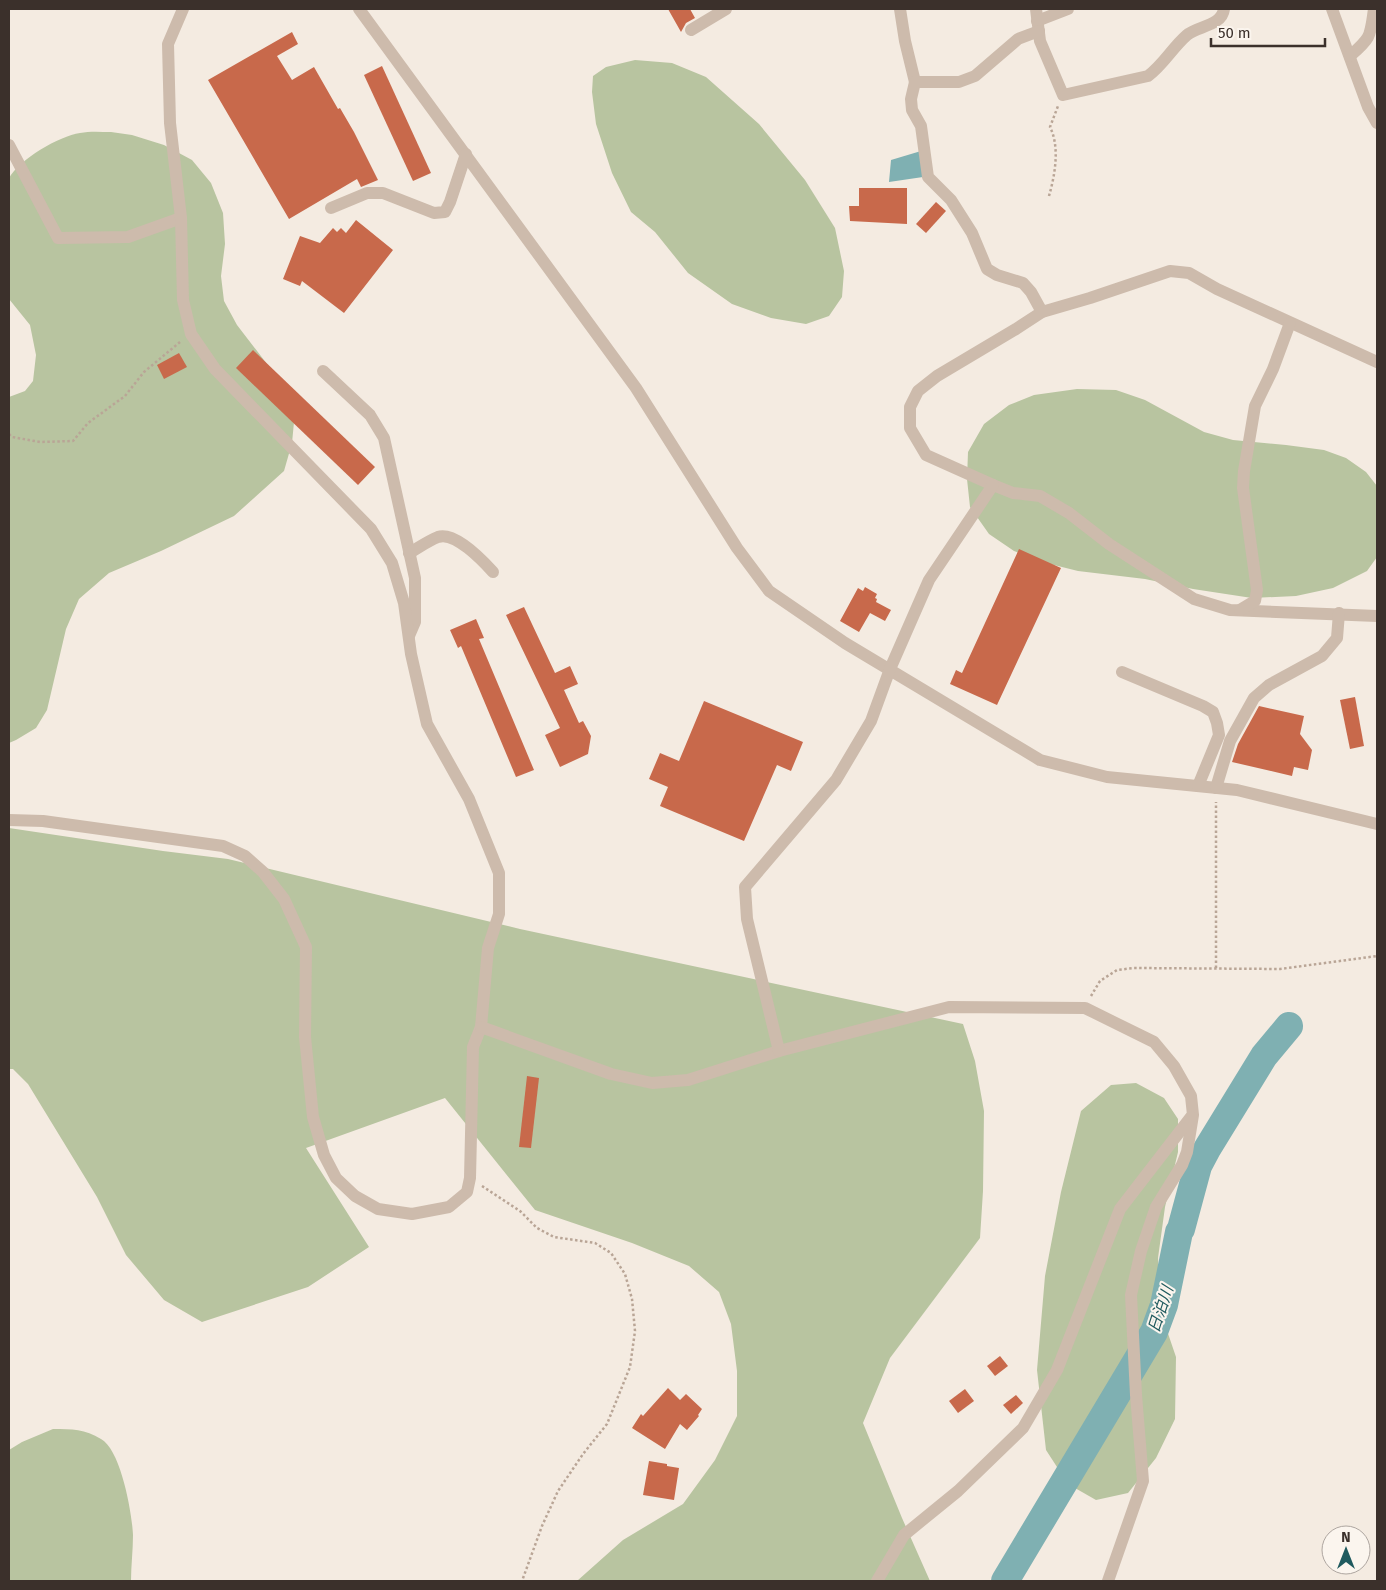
<svg xmlns="http://www.w3.org/2000/svg" width="1386" height="1590" viewBox="0 0 1386 1590" font-family="'Fira Sans','Noto Sans JP',sans-serif">
  <style>
    .green { fill: #b8c4a0 }
    .water { fill: #7fb0b2 }
    .lines { fill: none; stroke-linecap: round; stroke-linejoin: round }
    .river { stroke: #7fb0b2; stroke-width: 28 }
    .building { fill: #c8694b }
    .path { stroke: #b9a596; stroke-width: 2.5; stroke-dasharray: 2.5 2.5; stroke-linecap: butt }
    .minor { stroke: #cdbbac; stroke-width: 12 }
    .labels { text-anchor: middle; stroke-width: 4; stroke-linejoin: round; paint-order: stroke }
    .water-label { font-size: 16px; font-style: italic; fill: #1f5a5e; stroke: #fbf5ee }
  </style>
  <rect width="100%" height="100%" fill="#f4ebe1"/>
  <g class="green">
    <path d="M635,60L672,63L706,77L759,124L805,180L835,228L844,271L842,297L829,316L806,324L771,318L732,304L688,273L655,232L631,212L612,173L596,124L592,92L593,76L606,67Z"/>
    <path d="M111,132L132,135L164,145L192,160L211,183L223,213L225,244L221,276L224,301L237,325L267,364L294,422L292,443L284,471L234,516L161,551L109,573L79,599L66,629L47,710L36,728L16,740L9,743V397L25,391L33,381L36,355L30,325L9,299V178C20,159 59,136 80,133C90,131 101,132 111,132Z"/>
    <path d="M1077,389L1116,390L1145,400L1204,432L1233,440L1286,445L1324,450L1346,458L1366,472L1377,486V557L1367,571L1333,588L1296,596L1252,598L1193,589L1145,579L1078,571L1042,562L1014,551L989,534L970,507L967,479L968,452L984,424L1009,405L1034,395Z"/>
    <path d="M9,828L163,851L228,859L520,929L963,1024L975,1061L984,1111L983,1191L980,1238L890,1358L863,1423L902,1518L930,1581H577L623,1540L683,1504L715,1460L737,1416V1371L731,1324L719,1292L689,1266L632,1243L535,1210L445,1098L306,1148L369,1247L308,1287L202,1322L164,1300L126,1255L97,1197L28,1084L13,1069H9Z"/>
    <path d="M1136,1083L1164,1098L1178,1119V1152L1165,1207L1158,1258L1160,1310L1176,1357L1175,1419L1156,1458L1128,1493L1096,1500L1068,1484L1046,1450L1037,1370L1045,1276L1061,1192L1081,1111L1111,1085Z"/>
    <path d="M53,1429C72,1429 85,1429 101,1439C121,1450 132,1513 133,1535C133,1550 131,1566 131,1581H9V1450L22,1442Z"/>
  </g>
  <path class="water" d="M921,151L923,177L889,182L891,160Z"/>
  <g class="lines">
    <path class="river" d="M1005,1581L1154,1332L1164,1305L1179,1232L1181,1229L1198,1166L1207,1149L1264,1056L1289,1026"/>
  </g>
  <g class="building">
    <path d="M668,9H690L695,18L686,23L681,32Z"/>
    <path d="M292,32L298,44L277,56L292,80L314,67L338,109L340,108L354,132L378,180L361,187L357,179L289,219L208,80Z"/>
    <path d="M382,66L431,173L413,181L364,75Z"/>
    <path d="M859,188H907V224L850,221L849,206H859Z"/>
    <path d="M936,202L946,211L926,233L916,224Z"/>
    <path d="M356,220L393,250L344,313L302,281L300,286L283,279L300,236L320,243L333,228L337,232L341,228L346,233Z"/>
    <path d="M253,350L375,467L358,485L236,368Z"/>
    <path d="M179,353L187,367L164,379L157,365Z"/>
    <path d="M1019,549L1061,568L997,705L950,684L956,670L962,673Z"/>
    <path d="M865,587L877,594L875,598L877,599L876,602L891,610L885,621L870,613L859,632L840,621L858,588L863,591Z"/>
    <path d="M524,607L555,673L570,666L578,684L564,690L579,723L583,721L591,736L588,754L560,767L545,735L560,728L506,615Z"/>
    <path d="M476,619L484,638L479,639L534,770L516,777L461,646L458,648L450,630Z"/>
    <path d="M1355,697L1364,746L1350,749L1340,700Z"/>
    <path d="M704,701L803,742L791,771L777,765L744,841L660,806L668,787L649,779L660,753L679,761Z"/>
    <path d="M1259,706L1304,716L1300,734L1312,750L1308,770L1294,767L1292,776L1232,762L1238,744Z"/>
    <path d="M527,1076L539,1078L531,1148L519,1147Z"/>
    <path d="M1000,1356L1008,1366L995,1376L987,1366Z"/>
    <path d="M668,1388L680,1400L686,1394L702,1409L698,1415L699,1416L687,1430L680,1424L665,1449L632,1428L641,1414L643,1416Z"/>
    <path d="M965,1389L974,1401L958,1413L949,1401Z"/>
    <path d="M1016,1395L1023,1403L1011,1414L1003,1405Z"/>
    <path d="M649,1461L667,1464V1466L679,1468L674,1500L643,1495Z"/>
  </g>
  <g class="lines">
    <g class="path">
      <path d="M1049,196C1055,175 1060,147 1050,127L1058,106"/>
      <path d="M9,434L12,437L40,442L73,441L88,423L125,396L144,372L180,342"/>
      <path d="M1216,968V802"/>
      <path d="M1091,996L1100,981L1117,970L1134,968L1280,969L1377,956"/>
      <path d="M482,1186L520,1211L537,1228L554,1237L595,1243L611,1253L625,1274L632,1299L635,1331L630,1367L607,1424L583,1454L558,1491L542,1526L522,1581"/>
    </g>
    <g class="minor">
      <path d="M359,9L636,388L737,548L769,591L845,643L1040,760L1107,777L1237,790L1377,824"/>
      <path d="M900,9L905,41L915,82"/>
      <path d="M1036,9L1040,41L1063,95L1148,76C1164,64 1172,48 1187,35C1197,26 1222,26 1224,9"/>
      <path d="M1332,9L1368,107L1377,123"/>
      <path d="M1037,21L1068,9"/>
      <path d="M691,30L726,9"/>
      <path d="M1039,31L1018,39L975,76L959,82H915L911,99L912,110L921,126L928,177L951,200L972,233L987,269L997,275L1023,283L1031,292L1042,312"/>
      <path d="M1350,56C1372,37 1370,36 1374,9"/>
      <path d="M9,145L58,238L128,237L181,218"/>
      <path d="M331,208L367,193H383L434,213L445,212L450,202L466,154"/>
      <path d="M1377,362L1217,289L1189,273L1170,271L1090,298L1042,312L1016,329L937,376L918,391L910,407V428L926,455L993,485L1013,493L1040,496L1069,513L1109,544L1194,599L1230,610L1377,616"/>
      <path d="M323,371L370,415L384,438L415,578V622L409,636"/>
      <path d="M409,553C418,548 428,541 438,537C455,531 483,561 493,572"/>
      <path d="M1240,610L1255,601L1257,590L1243,488L1244,471L1255,406L1273,369L1290,323"/>
      <path d="M1122,672L1203,706L1213,712L1217,723L1219,735L1198,786"/>
      <path d="M1216,788L1230,741L1254,698L1269,685L1322,656L1337,638L1339,613"/>
      <path d="M9,820L43,821L223,846L245,856L263,872L284,899L306,947L305,1037L313,1117L324,1155L336,1178L355,1196L378,1209L412,1214L449,1207L467,1192L470,1178L473,1047L481,1027L488,948L499,914V873L469,799L427,724L411,654L404,603L392,563L371,529L215,369L191,334L183,300L181,218L170,123L168,44L183,9"/>
      <path d="M481,1027L611,1074L652,1083L688,1080L779,1051L949,1007L1085,1008L1154,1042L1174,1066L1191,1096L1193,1115L1187,1152L1182,1165L1156,1207L1141,1251L1131,1295L1136,1395L1143,1481L1108,1581"/>
      <path d="M779,1051L747,919L745,887L836,780L871,721L890,669L929,580L993,485"/>
      <path d="M877,1581L904,1535L958,1491L1023,1428L1057,1370L1120,1209L1191,1117"/>
    </g>
  </g>
  <g class="labels">
    <g class="water-label">
      <text transform="translate(1160 1309) rotate(-72)" y="6">日泊川</text>
    </g>
  </g>
  <rect width="1386" height="1590" fill="none" stroke="#3b302b" stroke-width="20"/>
  <g transform="translate(1346 1550)"><circle r="24" fill="#fbf5ee" stroke="#aea6a0"/>
  <path d="M0-4L9 19L0 12L-9 19Z" fill="#1f5a5e"/>
  <text y="-8" font-size="14" font-weight="bold" text-anchor="middle" fill="#3b302b">N</text>
  </g>
  <path d="M1211 38v8h114v-8" fill="none" stroke="#3b302b" stroke-width="2.5"/>
  <text x="1218" y="38" font-size="15" fill="#3b302b" stroke="#fbf5ee" stroke-width="4" paint-order="stroke">50 m</text>
</svg>
